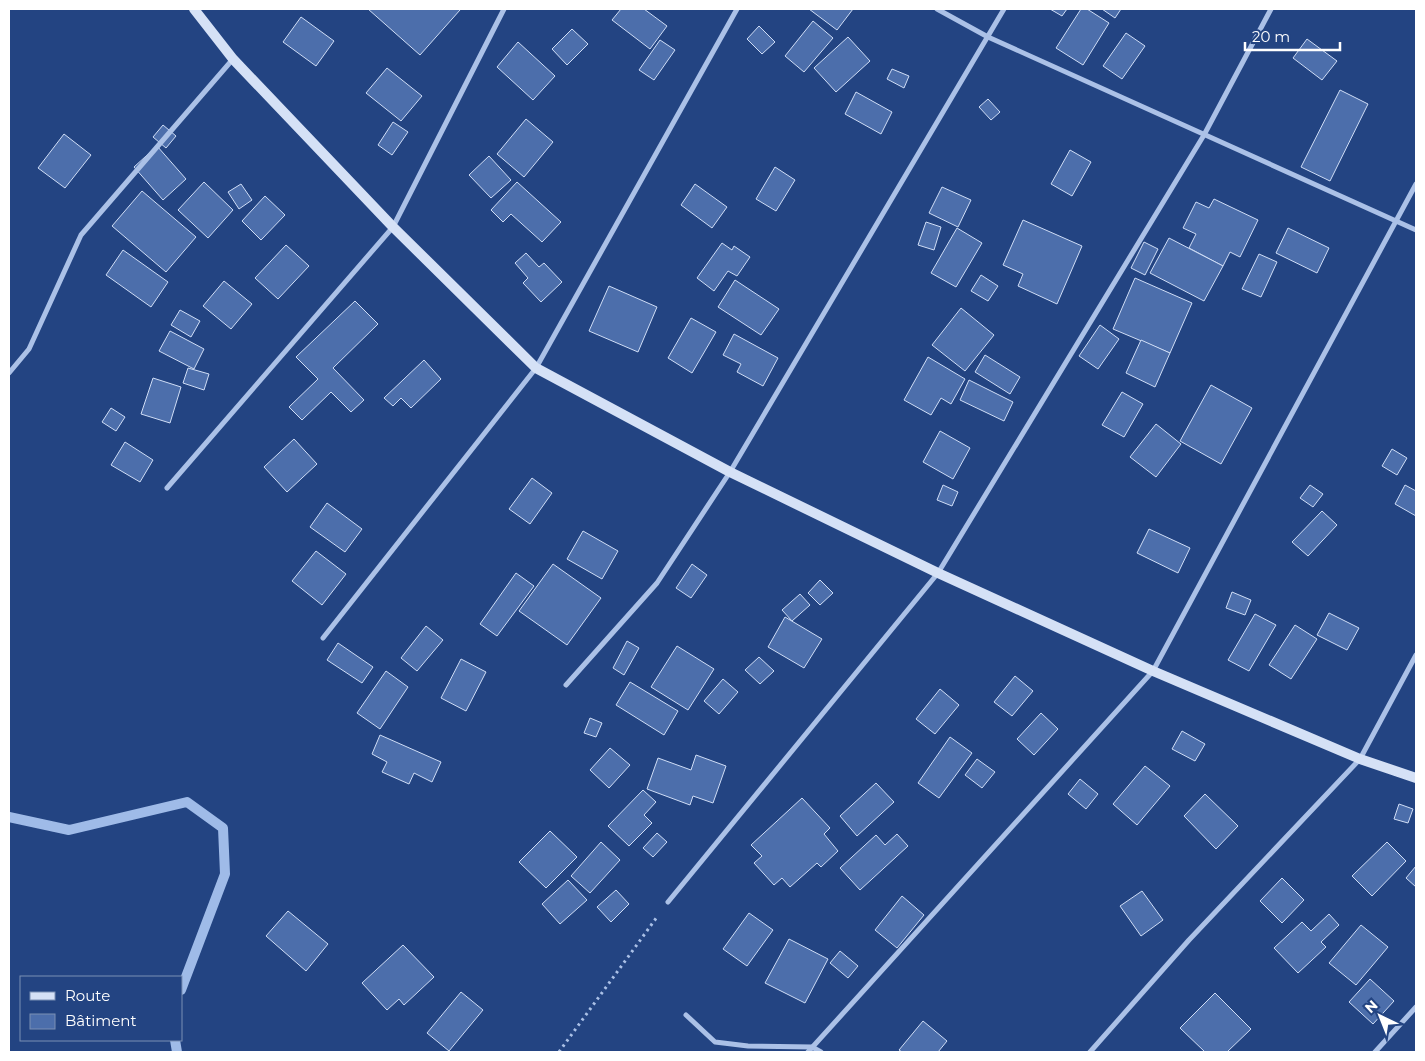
<svg xmlns="http://www.w3.org/2000/svg" width="1425" height="1061" viewBox="0 0 1425 1061" font-family="Montserrat,sans-serif">
  <style>
    .lines { fill: none; stroke-linecap: round; stroke-linejoin: round }
    .stream { stroke: #9fbbe8; stroke-width: 10 }
    .building { fill: #4c6eab; stroke: #cfddf6 }
    .path { stroke: #abc1e7; stroke-width: 3; stroke-dasharray: 2.5 4; stroke-linecap: butt }
    .street { stroke: #abc1e7; stroke-width: 5 }
    .secondary { stroke: #d5e1f6; stroke-width: 10 }
  </style>
  <rect width="100%" height="100%" fill="#234482"/>
  <g class="lines">
    <g class="stream">
      <path d="M9,817L69,830L187,802L223,828L225,874L181,990"/>
      <path d="M175,1040L177,1052"/>
    </g>
  </g>
  <g class="building">
    <path d="M368,9H458L460,10L420,55Z"/>
    <path d="M621,9H644L667,26L650,49L612,20Z"/>
    <path d="M809,9H853L837,30Z"/>
    <path d="M1050,9H1067L1062,16Z"/>
    <path d="M1081,9H1087L1109,23L1083,65L1056,48Z"/>
    <path d="M1102,9H1121L1115,18Z"/>
    <path d="M301,17L334,41L316,66L283,42Z"/>
    <path d="M813,21L833,38L804,72L785,56Z"/>
    <path d="M759,26L775,42L762,54L747,39Z"/>
    <path d="M572,29L588,44L567,65L552,49Z"/>
    <path d="M1126,33L1145,46L1122,79L1103,66Z"/>
    <path d="M848,37L870,61L836,92L814,68Z"/>
    <path d="M1307,39L1337,61L1322,80L1293,58Z"/>
    <path d="M660,40L675,50L654,80L639,70Z"/>
    <path d="M518,42L555,76L533,100L497,67Z"/>
    <path d="M387,68L422,96L401,121L366,93Z"/>
    <path d="M892,69L909,76L904,88L887,79Z"/>
    <path d="M1340,90L1368,104L1330,181L1301,167Z"/>
    <path d="M856,92L892,112L881,134L845,114Z"/>
    <path d="M988,99L1000,112L991,120L979,107Z"/>
    <path d="M526,119L553,142L524,177L497,154Z"/>
    <path d="M393,122L408,132L392,155L378,145Z"/>
    <path d="M163,125L176,136L166,148L153,137Z"/>
    <path d="M64,134L91,155L65,188L38,168Z"/>
    <path d="M157,146L186,179L163,200L134,167Z"/>
    <path d="M1070,150L1091,162L1072,196L1051,184Z"/>
    <path d="M489,156L511,180L491,198L469,175Z"/>
    <path d="M775,167L795,180L776,211L756,199Z"/>
    <path d="M204,182L233,210L208,238L178,210Z"/>
    <path d="M517,182L561,222L542,242L511,214L503,222L491,210Z"/>
    <path d="M241,184L252,200L239,209L228,192Z"/>
    <path d="M695,184L727,207L712,228L681,205Z"/>
    <path d="M942,187L971,200L958,227L929,213Z"/>
    <path d="M142,191L196,237L166,272L112,226Z"/>
    <path d="M265,196L285,215L261,240L242,221Z"/>
    <path d="M1214,199L1258,220L1240,257L1230,252L1223,266L1189,248L1196,234L1183,228L1196,202L1209,208Z"/>
    <path d="M1023,220L1082,246L1057,304L1018,286L1023,274L1003,265Z"/>
    <path d="M926,222L941,227L934,250L918,245Z"/>
    <path d="M957,228L982,243L956,287L931,273Z"/>
    <path d="M1288,228L1329,248L1317,273L1276,253Z"/>
    <path d="M1169,238L1223,266L1204,301L1150,273Z"/>
    <path d="M1144,242L1158,249L1145,275L1131,268Z"/>
    <path d="M722,243L732,250L734,246L750,257L737,276L728,271L714,291L697,278Z"/>
    <path d="M286,245L309,266L278,299L255,278Z"/>
    <path d="M123,250L168,282L151,307L106,275Z"/>
    <path d="M526,253L539,267L544,263L562,282L541,302L523,283L528,278L515,263Z"/>
    <path d="M1259,254L1277,262L1261,297L1242,289Z"/>
    <path d="M981,275L998,286L988,301L971,291Z"/>
    <path d="M1135,278L1192,303L1170,353L1113,329Z"/>
    <path d="M735,280L779,309L761,335L718,307Z"/>
    <path d="M224,281L252,304L231,329L203,306Z"/>
    <path d="M609,286L657,307L638,352L589,331Z"/>
    <path d="M355,301L378,324L333,368L364,400L351,412L331,392L302,420L289,407L318,379L296,357Z"/>
    <path d="M961,308L994,335L965,371L932,345Z"/>
    <path d="M180,310L200,321L191,337L171,325Z"/>
    <path d="M691,318L716,332L692,373L668,358Z"/>
    <path d="M1100,325L1119,339L1098,369L1079,356Z"/>
    <path d="M170,331L204,349L194,369L159,351Z"/>
    <path d="M734,334L778,358L763,386L737,372L741,364L723,355Z"/>
    <path d="M1141,340L1170,353L1155,387L1126,373Z"/>
    <path d="M985,355L1020,377L1010,394L975,372Z"/>
    <path d="M928,357L965,379L951,404L941,398L931,415L904,400Z"/>
    <path d="M424,360L441,379L411,408L401,398L393,406L384,398Z"/>
    <path d="M188,368L209,374L204,390L183,383Z"/>
    <path d="M153,378L181,387L170,423L141,414Z"/>
    <path d="M969,380L1013,402L1004,421L960,400Z"/>
    <path d="M1211,385L1252,408L1221,464L1180,441Z"/>
    <path d="M1122,392L1143,404L1124,437L1102,425Z"/>
    <path d="M111,408L125,417L116,431L102,422Z"/>
    <path d="M1156,424L1181,444L1156,477L1130,457Z"/>
    <path d="M940,431L970,448L953,479L923,462Z"/>
    <path d="M294,439L317,464L287,492L264,467Z"/>
    <path d="M125,442L153,460L140,482L111,465Z"/>
    <path d="M1392,449L1407,458L1397,475L1382,466Z"/>
    <path d="M532,478L552,493L530,524L509,509Z"/>
    <path d="M943,485L958,492L952,506L937,500Z"/>
    <path d="M1310,485L1323,494L1313,507L1300,498Z"/>
    <path d="M1405,485L1416,491V516L1395,504Z"/>
    <path d="M327,503L362,529L345,552L310,527Z"/>
    <path d="M1322,511L1337,525L1308,556L1292,542Z"/>
    <path d="M1149,529L1190,548L1178,573L1137,553Z"/>
    <path d="M583,531L618,551L602,579L567,559Z"/>
    <path d="M316,551L346,574L322,605L292,581Z"/>
    <path d="M553,564L601,598L567,645L519,611Z"/>
    <path d="M692,564L707,575L691,598L676,588Z"/>
    <path d="M516,573L534,586L497,636L480,624Z"/>
    <path d="M820,580L833,593L820,605L808,593Z"/>
    <path d="M1232,592L1251,600L1245,615L1226,608Z"/>
    <path d="M800,594L810,605L792,621L782,610Z"/>
    <path d="M1329,613L1359,628L1347,650L1317,635Z"/>
    <path d="M1255,614L1276,625L1249,671L1228,660Z"/>
    <path d="M785,617L822,639L804,668L768,647Z"/>
    <path d="M1295,625L1317,639L1291,679L1269,665Z"/>
    <path d="M426,626L443,640L417,671L401,658Z"/>
    <path d="M627,641L639,648L624,675L613,668Z"/>
    <path d="M338,643L373,667L362,683L327,660Z"/>
    <path d="M677,646L714,669L688,710L651,687Z"/>
    <path d="M759,657L774,671L760,684L745,670Z"/>
    <path d="M461,659L486,672L466,711L441,698Z"/>
    <path d="M386,671L408,687L380,729L357,713Z"/>
    <path d="M1015,676L1033,691L1012,716L994,702Z"/>
    <path d="M723,679L738,692L719,714L704,701Z"/>
    <path d="M630,682L678,711L664,735L616,705Z"/>
    <path d="M940,689L959,705L935,734L916,719Z"/>
    <path d="M1041,713L1058,729L1034,755L1017,739Z"/>
    <path d="M590,718L602,723L596,737L584,733Z"/>
    <path d="M1182,731L1205,744L1195,761L1172,749Z"/>
    <path d="M380,735L441,762L432,782L414,773L409,784L382,772L387,762L372,754Z"/>
    <path d="M950,737L972,753L939,798L918,783Z"/>
    <path d="M610,748L630,765L609,788L590,770Z"/>
    <path d="M696,755L726,766L713,803L693,796L690,805L647,789L658,758L691,770Z"/>
    <path d="M977,759L995,772L982,788L965,775Z"/>
    <path d="M1145,766L1170,786L1137,825L1113,804Z"/>
    <path d="M1080,779L1098,794L1086,809L1068,794Z"/>
    <path d="M876,783L894,802L857,836L840,816Z"/>
    <path d="M643,790L656,802L644,815L652,823L629,846L608,826Z"/>
    <path d="M1205,794L1238,826L1216,849L1184,816Z"/>
    <path d="M802,798L830,828L824,834L838,851L821,867L817,863L790,887L782,878L774,885L754,863L762,856L751,845Z"/>
    <path d="M1399,804L1413,809L1408,823L1394,819Z"/>
    <path d="M550,831L577,857L546,888L519,862Z"/>
    <path d="M657,833L667,842L653,857L643,848Z"/>
    <path d="M897,834L908,846L860,890L840,868L876,835L885,845Z"/>
    <path d="M601,842L620,860L590,893L571,876Z"/>
    <path d="M1387,842L1406,861L1372,896L1352,876Z"/>
    <path d="M1416,866V887L1406,878Z"/>
    <path d="M1282,878L1304,900L1282,923L1260,901Z"/>
    <path d="M568,880L587,900L560,924L542,904Z"/>
    <path d="M616,890L629,904L611,922L597,907Z"/>
    <path d="M1142,891L1163,920L1141,936L1120,906Z"/>
    <path d="M902,896L924,915L897,948L875,930Z"/>
    <path d="M288,911L328,944L306,971L266,936Z"/>
    <path d="M749,913L773,930L747,966L723,949Z"/>
    <path d="M1329,914L1339,925L1321,942L1326,947L1298,973L1274,948L1302,922L1311,931Z"/>
    <path d="M1361,925L1388,947L1356,985L1329,963Z"/>
    <path d="M789,939L828,959L805,1003L765,983Z"/>
    <path d="M403,945L434,977L404,1005L399,999L387,1010L362,983Z"/>
    <path d="M840,951L858,966L848,978L830,963Z"/>
    <path d="M1370,979L1394,1001L1373,1024L1349,1002Z"/>
    <path d="M461,992L483,1010L449,1051L427,1033Z"/>
    <path d="M1215,993L1251,1029L1227,1052H1205L1180,1028Z"/>
    <path d="M923,1021L947,1041L938,1052H902L899,1050Z"/>
  </g>
  <g class="lines">
    <path class="path" d="M559,1052L657,917"/>
    <g class="street">
      <path d="M937,9L988,37L1416,230"/>
      <path d="M9,373L29,349L81,235L233,59"/>
      <path d="M167,488L393,227L504,9"/>
      <path d="M323,638L536,368L737,9"/>
      <path d="M566,685L657,583L730,472L1004,9"/>
      <path d="M668,902L938,573L1204,135L1271,9"/>
      <path d="M686,1015L715,1042L748,1046L812,1047L821,1052"/>
      <path d="M808,1052L1153,671L1416,184"/>
      <path d="M1090,1052L1189,940L1360,759L1416,655"/>
      <path d="M1375,1052L1416,1007"/>
    </g>
    <path class="secondary" d="M194,9L233,59L393,227L536,368L730,472L938,573L1153,671L1360,759L1416,778"/>
  </g>
  <rect width="1425" height="1061" fill="none" stroke="#ffffff" stroke-width="20"/>
  <rect x="20" y="976" width="162" height="65" fill="#234482" stroke="#7b8fb4"/>
  <rect x="30" y="992" width="25" height="8" fill="#d5e1f6" stroke="#7b8fb4"/>
  <text x="65" y="1001" font-size="15" fill="#ffffff">Route</text>
  <rect x="30" y="1014" width="25" height="15" fill="#4c6eab" stroke="#7b8fb4"/>
  <text x="65" y="1026" font-size="15" fill="#ffffff">Bâtiment</text>
  <g transform="translate(1380 1016) rotate(317)" stroke="#234482" stroke-width="4" paint-order="stroke">
  <path d="M0-4L9 19L0 12L-9 19Z" fill="#ffffff"/>
  <text y="-8" font-size="14" font-weight="bold" text-anchor="middle" fill="#ffffff">N</text>
  </g>
  <path d="M1245 42v8h95v-8" fill="none" stroke="#ffffff" stroke-width="2.5"/>
  <text x="1252" y="42" font-size="15" fill="#ffffff" stroke="#234482" stroke-width="4" paint-order="stroke">20 m</text>
</svg>
